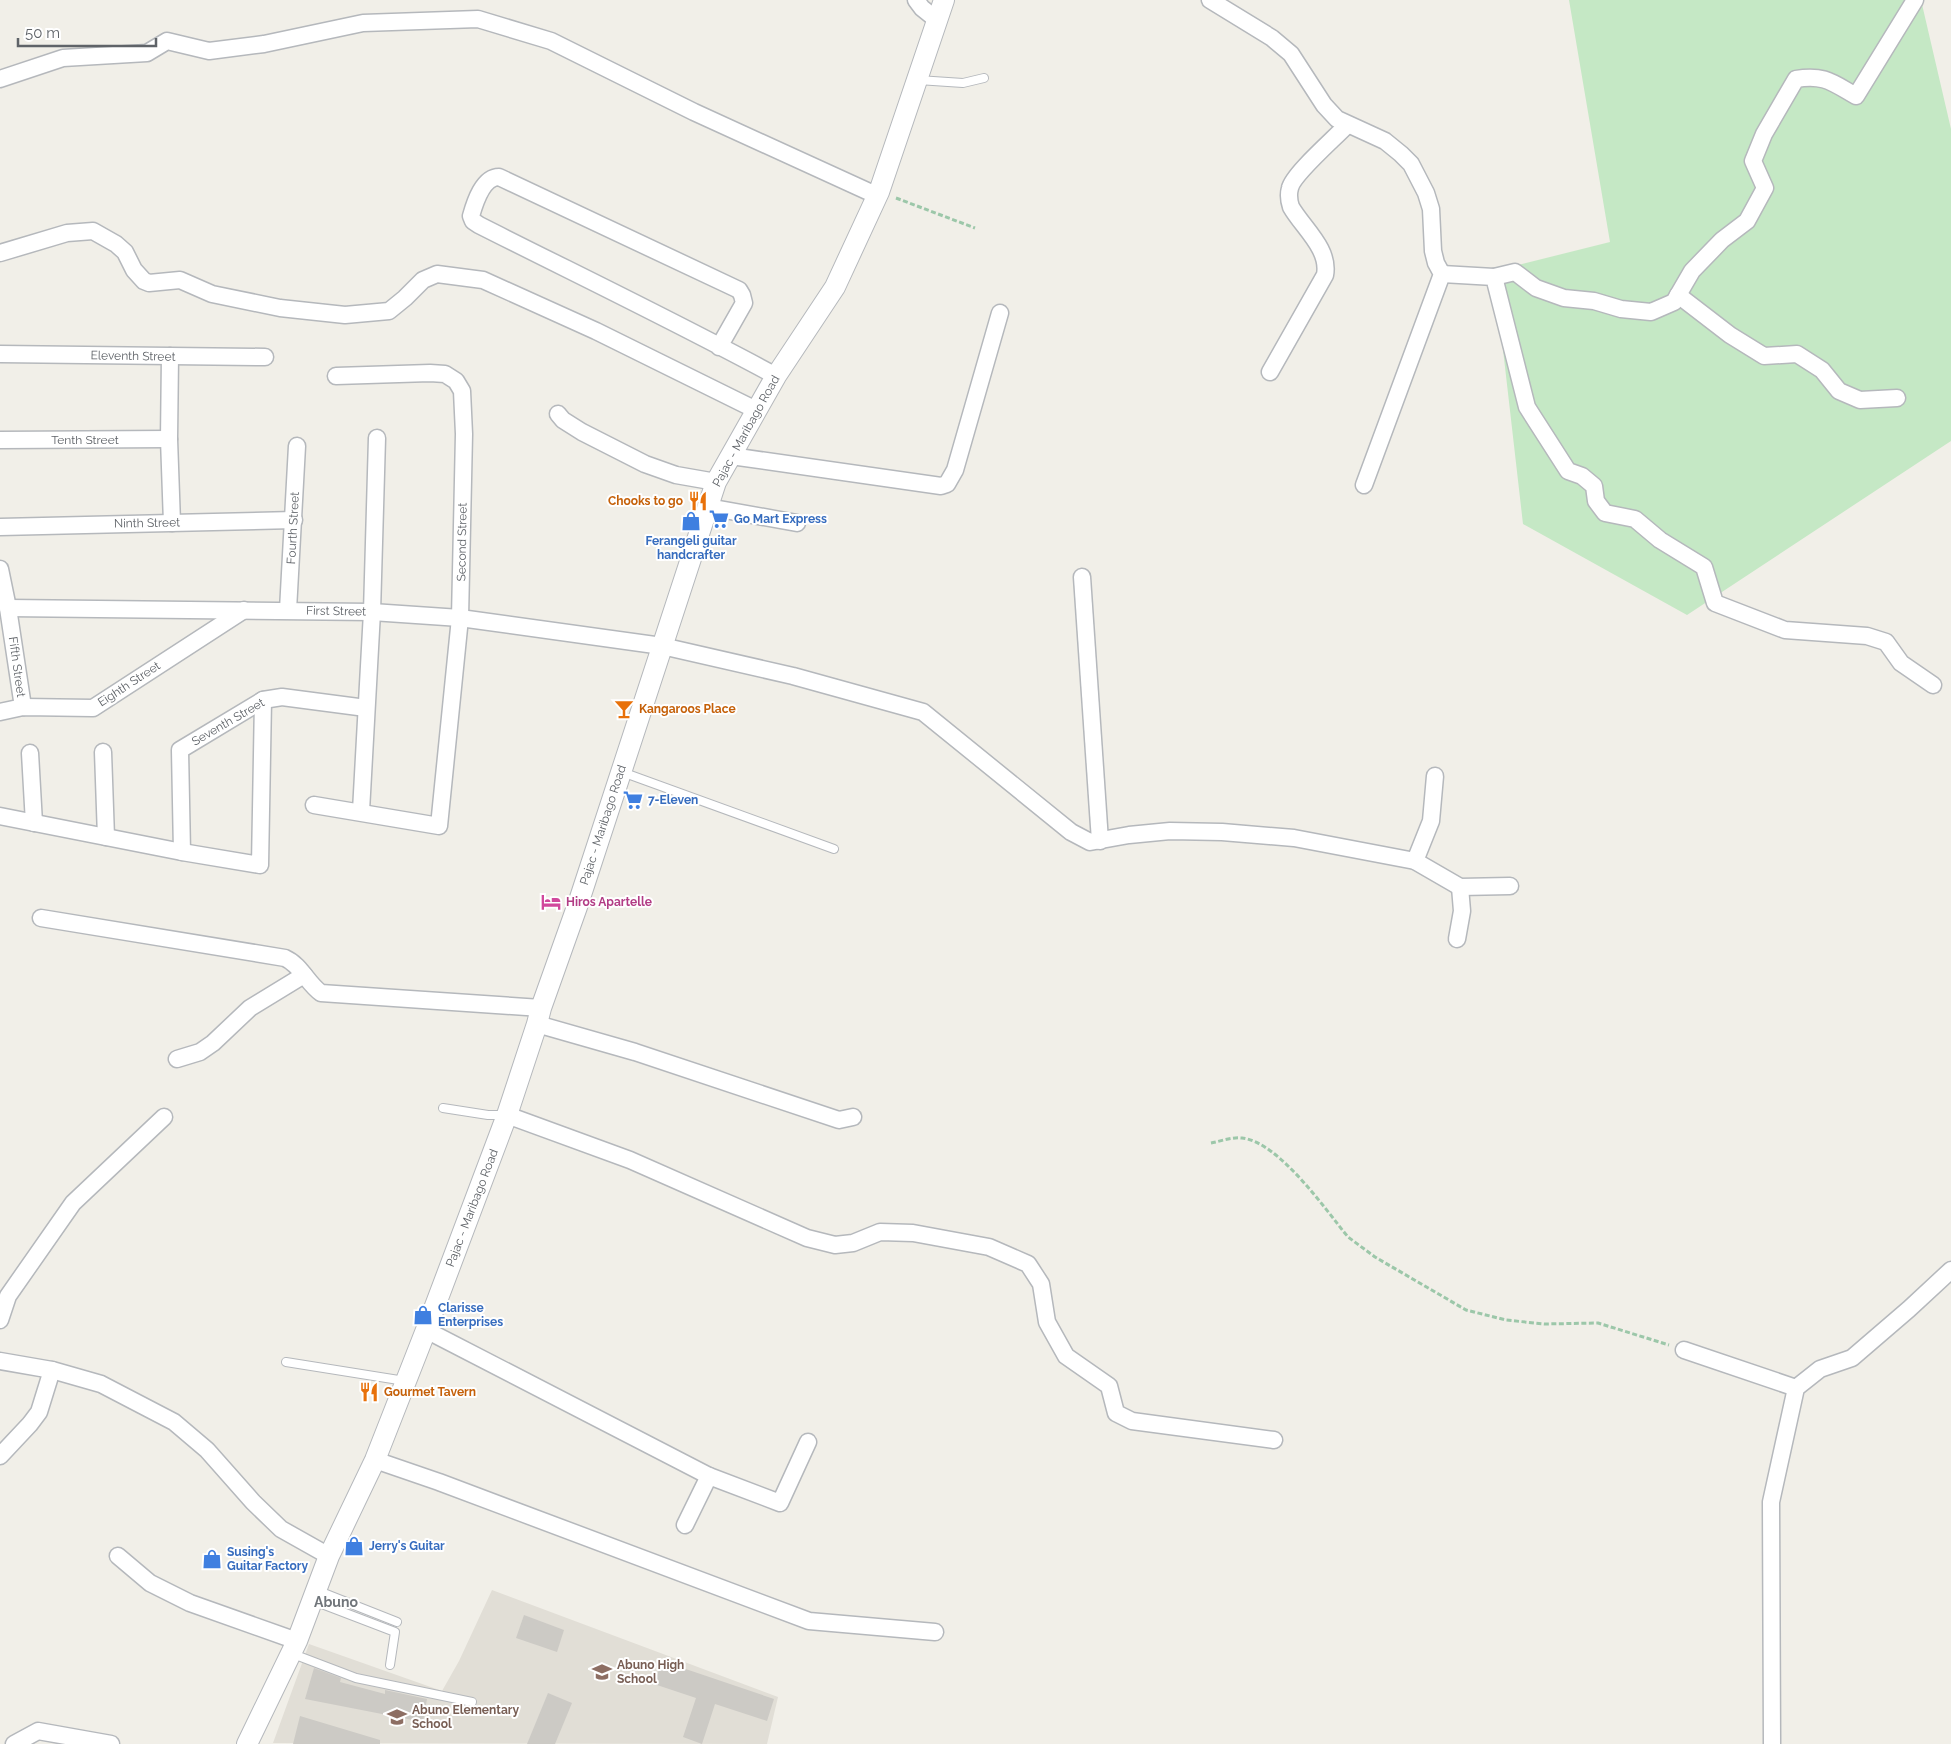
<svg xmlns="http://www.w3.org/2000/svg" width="1951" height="1744" viewBox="0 0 1951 1744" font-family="Raleway,sans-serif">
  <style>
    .education { fill: #e1ded6 }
    .green { fill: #c5e8c5 }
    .building { fill: #cccac5 }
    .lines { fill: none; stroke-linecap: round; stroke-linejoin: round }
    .service-casing { stroke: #b5b8bc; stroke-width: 10 }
    .minor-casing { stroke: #b5b8bc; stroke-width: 19 }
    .tertiary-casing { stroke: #b5b8bc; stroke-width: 22 }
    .path { stroke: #9cc7a9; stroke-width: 3; stroke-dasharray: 5 2.5; stroke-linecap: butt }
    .service { stroke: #fff; stroke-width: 8 }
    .minor { stroke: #fff; stroke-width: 16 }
    .tertiary { stroke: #fff; stroke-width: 20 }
    .labels { text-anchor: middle; stroke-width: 4; stroke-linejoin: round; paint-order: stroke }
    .street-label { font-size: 12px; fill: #5f6368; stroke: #fff }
    .food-label { font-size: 12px; font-weight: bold; fill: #c56008; stroke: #fff; text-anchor: start }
    .shop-label { font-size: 12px; font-weight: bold; fill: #366cbe; stroke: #fff; text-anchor: start }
    .hotel-label { font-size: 12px; font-weight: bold; fill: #b23c85; stroke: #fff; text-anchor: start }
    .education-label { font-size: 12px; font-weight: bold; fill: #785e54; stroke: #fff; text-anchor: start }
    .neighbourhood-label { font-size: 14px; font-weight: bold; fill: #70757a; stroke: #fff }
  </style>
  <rect width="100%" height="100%" fill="#f1efe8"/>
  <path class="education" d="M492,1590L778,1697L767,1744L273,1743L309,1644L442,1691L459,1661Z"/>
  <path class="green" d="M1569,0H1921L1951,129V441L1687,615L1523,524L1494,271L1610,242Z"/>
  <g class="building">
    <path d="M524,1615L564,1630L557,1652L516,1638Z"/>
    <path d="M662,1661L774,1699L767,1721L715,1704L702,1744L683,1737L696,1698L654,1684Z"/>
    <path d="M314,1668L341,1678L340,1682L385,1694V1690L427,1699L423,1722L305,1699Z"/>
    <path d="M548,1693L572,1703L555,1744H527Z"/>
    <path d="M300,1716L380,1740V1744H293Z"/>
  </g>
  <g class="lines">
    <defs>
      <g id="service">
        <path d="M918,80L963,83L984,78"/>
        <path d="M622,772L834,849"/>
        <path d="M443,1108L488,1115H506"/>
        <path d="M286,1362L405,1381"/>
        <path d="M316,1590L397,1622"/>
        <path d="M314,1601L395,1632L390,1665"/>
        <path d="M293,1654L356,1678L472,1702"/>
      </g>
      <g id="minor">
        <path d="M916,0L922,8L937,20"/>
        <path d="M1210,0L1272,38L1291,54L1324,105L1337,119L1385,141L1401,154L1411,164L1426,193L1431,209L1433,251L1436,263L1442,274L1364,485"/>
        <path d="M0,79L63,58L147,53L167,41L209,51L264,44L363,23L478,19L551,41L694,112L878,196"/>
        <path d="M0,253L67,233L93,231L116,244L125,252L134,270L144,281L149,283L180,280L212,294L280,308L345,315L389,311L405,298L423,280L437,274L483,280L596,331L756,410"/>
        <path d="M1442,274L1494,277L1527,407L1568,471L1582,476L1594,486L1596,501L1605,513L1635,519L1660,540L1704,567L1715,603L1785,630L1867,636L1886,642L1901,663L1933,685"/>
        <path d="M1494,277L1515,272L1536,288L1564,298L1594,301L1621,309L1651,312L1674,302L1692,271L1722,240L1747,221L1765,188L1753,161L1764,134L1796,79C1824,74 1833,83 1856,96L1915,0"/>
        <path d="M1678,295L1730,335L1764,356L1797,354L1822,370L1839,391L1860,400L1897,398"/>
        <path d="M719,347L744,303L742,295L739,290L499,177C483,177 475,202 471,216L473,221L479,225C578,275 678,323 776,376"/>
        <path d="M0,354L265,357"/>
        <path d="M170,356L169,439L172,523"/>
        <path d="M1270,372L1325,275C1330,249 1303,228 1291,207C1289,201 1288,195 1290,188C1293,174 1335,138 1347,125"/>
        <path d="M558,414L563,420L582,432L645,464L676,475L716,482"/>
        <path d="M0,440L169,439"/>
        <path d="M731,456L941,486L947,484L955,470L1000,313"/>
        <path d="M708,507L797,523"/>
        <path d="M0,527L294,520"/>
        <path d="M0,569L8,608L23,707"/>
        <path d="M1082,577L1100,841"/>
        <path d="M8,608L372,612L460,618L662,646L793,676L923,712L1071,832L1090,842L1129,835L1170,831L1222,832L1294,838L1415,861L1460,887L1510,886"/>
        <path d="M288,610L297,446"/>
        <path d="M0,712L23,707L93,708L244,610"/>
        <path d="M103,752L106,837"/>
        <path d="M30,753L34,823"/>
        <path d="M314,805L439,826L460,618L464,434L462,391L456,381L445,374L430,373L336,376"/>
        <path d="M361,811L372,612L377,438"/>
        <path d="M0,816L182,852L260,865L263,700"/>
        <path d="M182,852L180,750L263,700L282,697L366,708"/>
        <path d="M1415,861L1431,821L1435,776"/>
        <path d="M41,918L285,958C301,965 307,983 321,993L541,1008"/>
        <path d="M1457,939L1462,911L1460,887"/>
        <path d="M537,1024L635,1052L839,1120L853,1117"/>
        <path d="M177,1059L200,1052L213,1043L250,1008L304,975"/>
        <path d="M507,1115L630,1160L807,1238L835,1245L853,1243L880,1232L913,1233L989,1247L1028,1264L1041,1284L1047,1322L1066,1356L1109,1386L1116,1413L1132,1421L1274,1440"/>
        <path d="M0,1320L8,1296L73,1203L164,1117"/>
        <path d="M426,1330L709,1476L780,1503L808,1442"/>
        <path d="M1684,1350L1796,1388"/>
        <path d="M0,1361L52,1370L101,1384L174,1422L207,1450L253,1502L281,1529L329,1556"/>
        <path d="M0,1456L30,1424L39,1412L52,1370"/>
        <path d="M375,1460L439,1482L809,1621L935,1632"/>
        <path d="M685,1525L709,1476"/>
        <path d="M118,1556L150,1583L190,1603L297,1641"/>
        <path d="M14,1744L38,1731L111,1744"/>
        <path d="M1772,1744L1771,1502L1796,1388L1820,1369L1852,1358L1909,1309L1951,1270"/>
      </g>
      <path id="tertiary" d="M247,1744L297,1641L329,1556L375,1460L426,1330L507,1115L537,1024L541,1008L578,904L716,482L776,376L835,287L879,192L944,0"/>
    </defs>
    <use href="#service" class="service-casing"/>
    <use href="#minor" class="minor-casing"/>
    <use href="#tertiary" class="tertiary-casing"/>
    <g class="path">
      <path d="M896,198L975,228"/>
      <path d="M1211,1143C1221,1141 1232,1137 1242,1138C1279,1142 1325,1209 1348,1237L1375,1257L1466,1310L1506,1320L1544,1324L1598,1323L1669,1345"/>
    </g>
    <use href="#service" class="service"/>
    <use href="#minor" class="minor"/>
    <use href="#tertiary" class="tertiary"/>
  </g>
  <defs>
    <symbol id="restaurant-bare" viewBox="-9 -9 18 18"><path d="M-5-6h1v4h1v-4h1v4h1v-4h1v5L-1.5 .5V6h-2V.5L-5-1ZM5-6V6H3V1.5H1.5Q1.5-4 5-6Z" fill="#e8710a" stroke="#fff" stroke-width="2.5" paint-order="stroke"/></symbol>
    <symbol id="supermarket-bare" viewBox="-9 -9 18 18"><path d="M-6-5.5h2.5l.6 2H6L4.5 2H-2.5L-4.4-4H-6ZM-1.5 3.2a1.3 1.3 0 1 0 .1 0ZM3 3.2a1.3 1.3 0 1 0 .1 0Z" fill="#3f7fe0" stroke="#fff" stroke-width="2.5" paint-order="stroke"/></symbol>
    <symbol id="shop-bare" viewBox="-9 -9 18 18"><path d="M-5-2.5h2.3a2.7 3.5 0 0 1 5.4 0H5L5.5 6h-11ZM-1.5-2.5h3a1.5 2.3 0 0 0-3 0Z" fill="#3f7fe0" stroke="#fff" stroke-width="2.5" paint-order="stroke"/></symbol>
    <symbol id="bar-bare" viewBox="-9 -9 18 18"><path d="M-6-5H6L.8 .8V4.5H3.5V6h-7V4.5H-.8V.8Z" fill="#e8710a" stroke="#fff" stroke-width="2.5" paint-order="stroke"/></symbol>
    <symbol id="hotel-bare" viewBox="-9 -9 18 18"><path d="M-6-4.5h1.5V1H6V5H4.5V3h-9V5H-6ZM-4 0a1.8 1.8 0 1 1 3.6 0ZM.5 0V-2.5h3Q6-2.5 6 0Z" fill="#d1479c" stroke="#fff" stroke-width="2.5" paint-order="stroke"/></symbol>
    <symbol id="school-bare" viewBox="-9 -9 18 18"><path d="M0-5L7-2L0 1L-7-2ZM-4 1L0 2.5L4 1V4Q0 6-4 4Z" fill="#8d6e63" stroke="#fff" stroke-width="2.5" paint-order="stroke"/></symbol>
  </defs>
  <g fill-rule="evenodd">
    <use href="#restaurant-bare" x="684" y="487" width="28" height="28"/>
    <use href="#supermarket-bare" x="705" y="505" width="28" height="28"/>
    <use href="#shop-bare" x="677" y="507" width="28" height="28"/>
    <use href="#bar-bare" x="610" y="695" width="28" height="28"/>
    <use href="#supermarket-bare" x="619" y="786" width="28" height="28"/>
    <use href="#hotel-bare" x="537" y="888" width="28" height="28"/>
    <use href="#shop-bare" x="409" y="1301" width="28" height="28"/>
    <use href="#restaurant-bare" x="355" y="1378" width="28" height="28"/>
    <use href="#shop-bare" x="340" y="1532" width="28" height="28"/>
    <use href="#shop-bare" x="198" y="1545" width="28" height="28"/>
    <use href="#school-bare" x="588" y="1658" width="28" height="28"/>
    <use href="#school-bare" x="383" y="1703" width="28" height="28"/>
  </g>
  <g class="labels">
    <g class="street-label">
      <text transform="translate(133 356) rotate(1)" y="4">Eleventh Street</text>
      <text transform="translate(746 431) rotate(-61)" y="4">Pajac - Maribago Road</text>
      <text x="85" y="444">Tenth Street</text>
      <text transform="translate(147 523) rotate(-1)" y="4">Ninth Street</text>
      <text transform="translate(293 528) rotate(-87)" y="4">Fourth Street</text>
      <text transform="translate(462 542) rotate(-89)" y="4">Second Street</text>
      <text transform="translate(336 611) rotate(1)" y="4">First Street</text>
      <text transform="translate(17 667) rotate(82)" y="4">Fifth Street</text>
      <text transform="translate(129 684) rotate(-33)" y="4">Eighth Street</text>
      <text transform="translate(228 722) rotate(-30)" y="4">Seventh Street</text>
      <text transform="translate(603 825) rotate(-72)" y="4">Pajac - Maribago Road</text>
      <text transform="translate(472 1208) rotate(-69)" y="4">Pajac - Maribago Road</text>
    </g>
    <g class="food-label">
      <text x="683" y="505" text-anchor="end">Chooks to go</text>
      <text x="639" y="713">Kangaroos Place</text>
      <text x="384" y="1396">Gourmet Tavern</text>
    </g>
    <g class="shop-label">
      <text x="734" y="523">Go Mart Express</text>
      <text x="691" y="545" text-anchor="middle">Ferangeli guitar<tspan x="691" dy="14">handcrafter</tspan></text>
      <text x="648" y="804">7-Eleven</text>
      <text x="438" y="1312">Clarisse<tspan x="438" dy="14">Enterprises</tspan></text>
      <text x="369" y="1550">Jerry's Guitar</text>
      <text x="227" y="1556">Susing's<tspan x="227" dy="14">Guitar Factory</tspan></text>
    </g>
    <g class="hotel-label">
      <text x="566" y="906">Hiros Apartelle</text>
    </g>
    <g class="education-label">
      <text x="617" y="1669">Abuno High<tspan x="617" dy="14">School</tspan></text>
      <text x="412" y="1714">Abuno Elementary<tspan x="412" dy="14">School</tspan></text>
    </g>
    <g class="neighbourhood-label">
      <text x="336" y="1607">Abuno</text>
    </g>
  </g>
  <path d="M18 38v8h138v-8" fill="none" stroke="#5f6368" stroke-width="2.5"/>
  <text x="25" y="38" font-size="15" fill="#5f6368" stroke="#ffffff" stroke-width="4" paint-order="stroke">50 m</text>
</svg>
